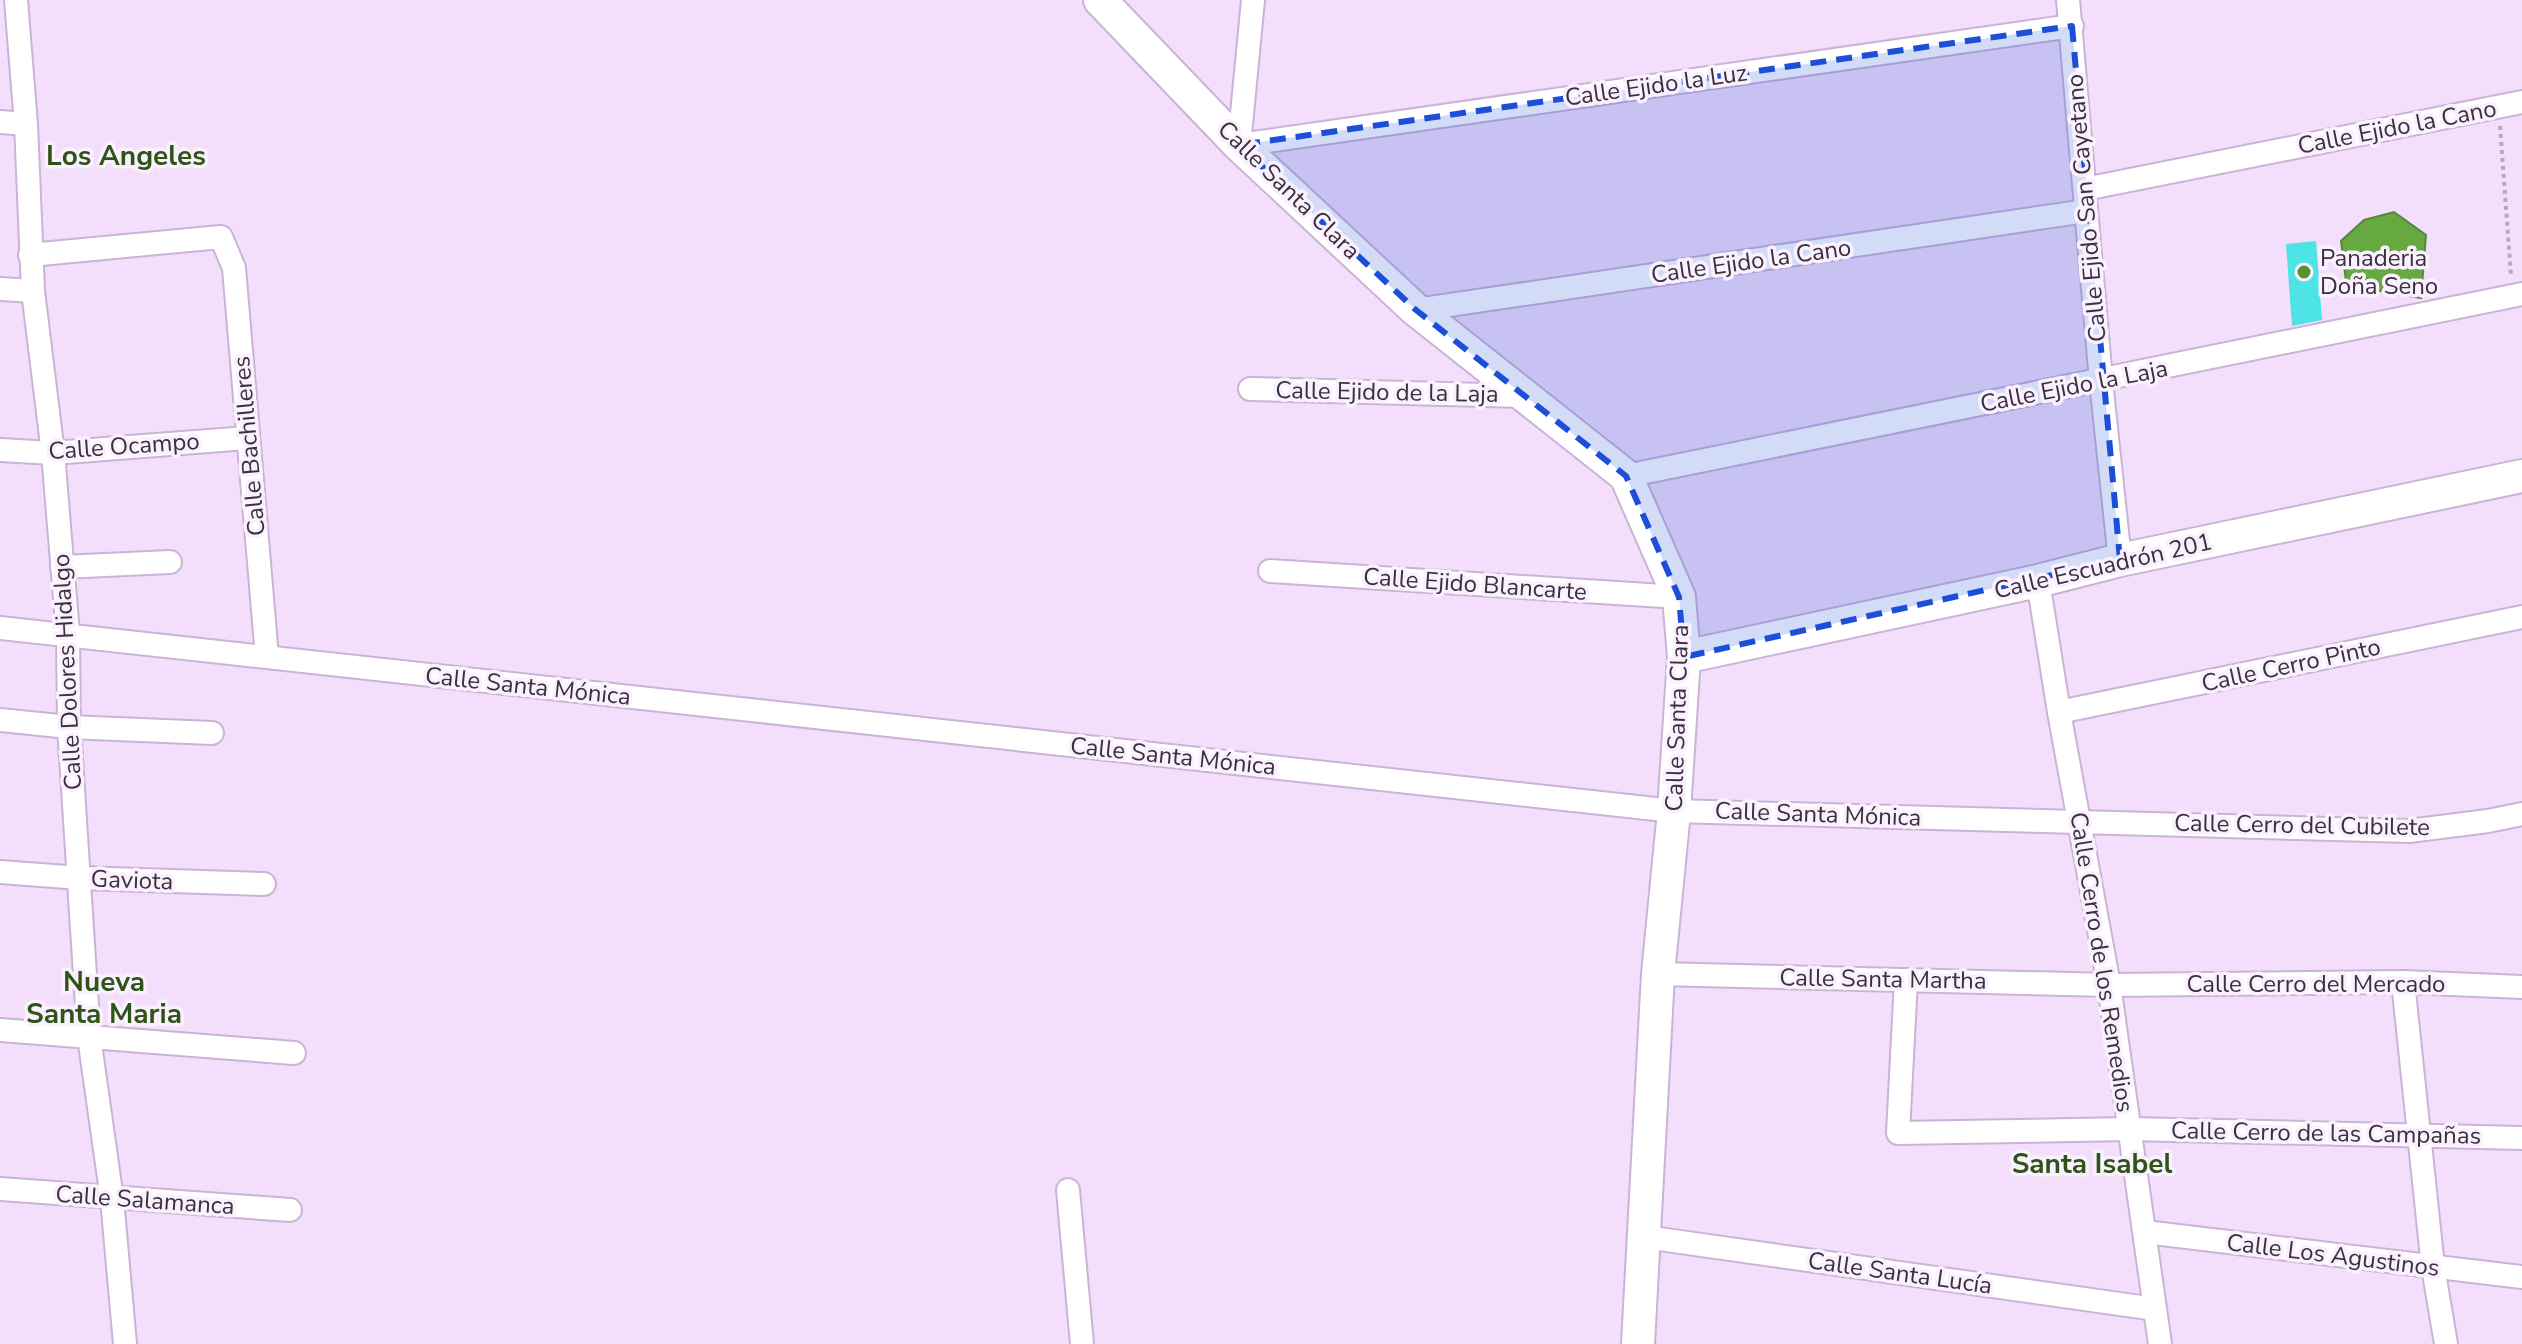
<svg xmlns="http://www.w3.org/2000/svg" width="2522" height="1344" viewBox="0 0 2522 1344" font-family="'Nunito Sans',sans-serif">
  <style>
    .water { fill: #66a940; stroke: #59853f; stroke-width: 2 }
    .building { fill: #4ee3e5 }
    .lines { fill: none; stroke-linecap: round; stroke-linejoin: round }
    .street-casing { stroke: #cbb3d5; stroke-width: 26 }
    .secondary-casing { stroke: #cbb3d5; stroke-width: 36 }
    .path { stroke: #b7a7be; stroke-width: 4; stroke-dasharray: 4 4; stroke-linecap: butt }
    .street { stroke: #fff; stroke-width: 22 }
    .secondary { stroke: #fff; stroke-width: 32 }
    .marked { fill: #1d4ed8; fill-opacity: 0.2; stroke: #1d4ed8; stroke-width: 6; stroke-dasharray: 16 10; stroke-linejoin: round }
    .poi-dot { fill: #559232; stroke: #faf0fe; stroke-width: 3 }
    .labels { text-anchor: middle; stroke-width: 7; stroke-linejoin: round; paint-order: stroke }
    .street-label { font-size: 24px; fill: #3a313e; stroke: #faf0fe }
    .poi-label { font-size: 24px; fill: #3a313e; stroke: #faf0fe; text-anchor: start }
    .quarter-label { font-size: 28px; font-weight: bold; fill: #2e5417; stroke: #faf0fe }
  </style>
  <rect width="100%" height="100%" fill="#f3dffb"/>
  <path class="water" d="M2394,212L2426,235L2421,298L2374,290L2347,289L2341,241L2364,220Z"/>
  <path class="building" d="M2316,241L2322,320L2292,326L2286,244Z"/>
  <g class="lines">
    <defs>
      <g id="street">
        <path d="M16,0L26,124L33,291L53,453L68,634L69,727L89,1037L112,1199L125,1344"/>
        <path d="M1253,0L1239,145L2072,26"/>
        <path d="M2068,0L2101,381L2120,560"/>
        <path d="M0,122L26,124"/>
        <path d="M2085,189L2522,102"/>
        <path d="M30,255L221,237L234,268L267,657"/>
        <path d="M0,289L33,291"/>
        <path d="M1416,310L2086,211"/>
        <path d="M1250,389L1524,396"/>
        <path d="M0,450L53,453L247,438"/>
        <path d="M1626,476L2522,294"/>
        <path d="M62,567L170,562"/>
        <path d="M1270,571L1679,597"/>
        <path d="M2038,581L2059,712L2109,985L2160,1344"/>
        <path d="M0,628L1674,811L2409,831L2488,821L2522,814"/>
        <path d="M2059,712L2522,617"/>
        <path d="M0,720L69,727L212,733"/>
        <path d="M0,872L80,878L264,884"/>
        <path d="M1658,974L2109,985L2403,982L2522,987"/>
        <path d="M1906,980L1898,1133L2130,1129L2522,1138"/>
        <path d="M2403,982L2433,1267L2446,1344"/>
        <path d="M0,1030L294,1053"/>
        <path d="M0,1189L290,1210"/>
        <path d="M1068,1190L1082,1344"/>
        <path d="M2145,1232L2522,1277"/>
        <path d="M1645,1237L2155,1309"/>
      </g>
      <g id="secondary">
        <path d="M1100,0L1239,145L1416,310L1626,476L1679,597L1684,657L1674,811L1658,974L1638,1344"/>
        <path d="M1684,657L2038,581L2120,560L2522,476"/>
      </g>
    </defs>
    <use href="#street" class="street-casing"/>
    <use href="#secondary" class="secondary-casing"/>
    <path class="path" d="M2500,126L2511,276"/>
    <use href="#street" class="street"/>
    <use href="#secondary" class="secondary"/>
  </g>
  <path class="marked" d="M2072,26L2120,560L1684,657L1679,597L1626,476L1416,310L1239,145Z"/>
  <circle class="poi-dot" cx="2304" cy="272" r="8"/>
  <g class="labels">
    <g class="street-label">
      <text transform="translate(1656 85) rotate(-8)" y="8">Calle Ejido la Luz</text>
      <text transform="translate(2397 127) rotate(-11)" y="8">Calle Ejido la Cano</text>
      <text transform="translate(1289 190) rotate(44)" y="8">Calle Santa Clara</text>
      <text transform="translate(2086 208) rotate(-95)" y="8">Calle Ejido San Cayetano</text>
      <text transform="translate(1751 261) rotate(-8)" y="8">Calle Ejido la Cano</text>
      <text transform="translate(2074 386) rotate(-11)" y="8">Calle Ejido la Laja</text>
      <text transform="translate(1387 392) rotate(1)" y="8">Calle Ejido de la Laja</text>
      <text transform="translate(124 446) rotate(-4)" y="8">Calle Ocampo</text>
      <text transform="translate(249 446) rotate(-95)" y="8">Calle Bachilleres</text>
      <text transform="translate(2103 566) rotate(-13)" y="8">Calle Escuadrón 201</text>
      <text transform="translate(1475 584) rotate(4)" y="8">Calle Ejido Blancarte</text>
      <text transform="translate(2291 665) rotate(-12)" y="8">Calle Cerro Pinto</text>
      <text transform="translate(67 672) rotate(-93)" y="8">Calle Dolores Hidalgo</text>
      <text transform="translate(528 686) rotate(6)" y="8">Calle Santa Mónica</text>
      <text transform="translate(1677 718) rotate(-88)" y="8">Calle Santa Clara</text>
      <text transform="translate(1173 756) rotate(6)" y="8">Calle Santa Mónica</text>
      <text transform="translate(1818 814) rotate(2)" y="8">Calle Santa Mónica</text>
      <text transform="translate(2302 825) rotate(1)" y="8">Calle Cerro del Cubilete</text>
      <text transform="translate(132 880) rotate(2)" y="8">Gaviota</text>
      <text transform="translate(2102 962) rotate(81)" y="8">Calle Cerro de los Remedios</text>
      <text transform="translate(1883 979) rotate(1)" y="8">Calle Santa Martha</text>
      <text x="2316" y="992">Calle Cerro del Mercado</text>
      <text transform="translate(2326 1133) rotate(1)" y="8">Calle Cerro de las Campañas</text>
      <text transform="translate(145 1200) rotate(4)" y="8">Calle Salamanca</text>
      <text transform="translate(2333 1255) rotate(7)" y="8">Calle Los Agustinos</text>
      <text transform="translate(1900 1273) rotate(8)" y="8">Calle Santa Lucía</text>
    </g>
    <g class="poi-label">
      <text x="2320" y="266">Panaderia<tspan x="2320" dy="28">Doña Seno</tspan></text>
    </g>
    <g class="quarter-label">
      <text x="126" y="165">Los Angeles</text>
      <text x="104" y="991">Nueva<tspan x="104" dy="32">Santa Maria</tspan></text>
      <text x="2092" y="1173">Santa Isabel</text>
    </g>
  </g>
</svg>
